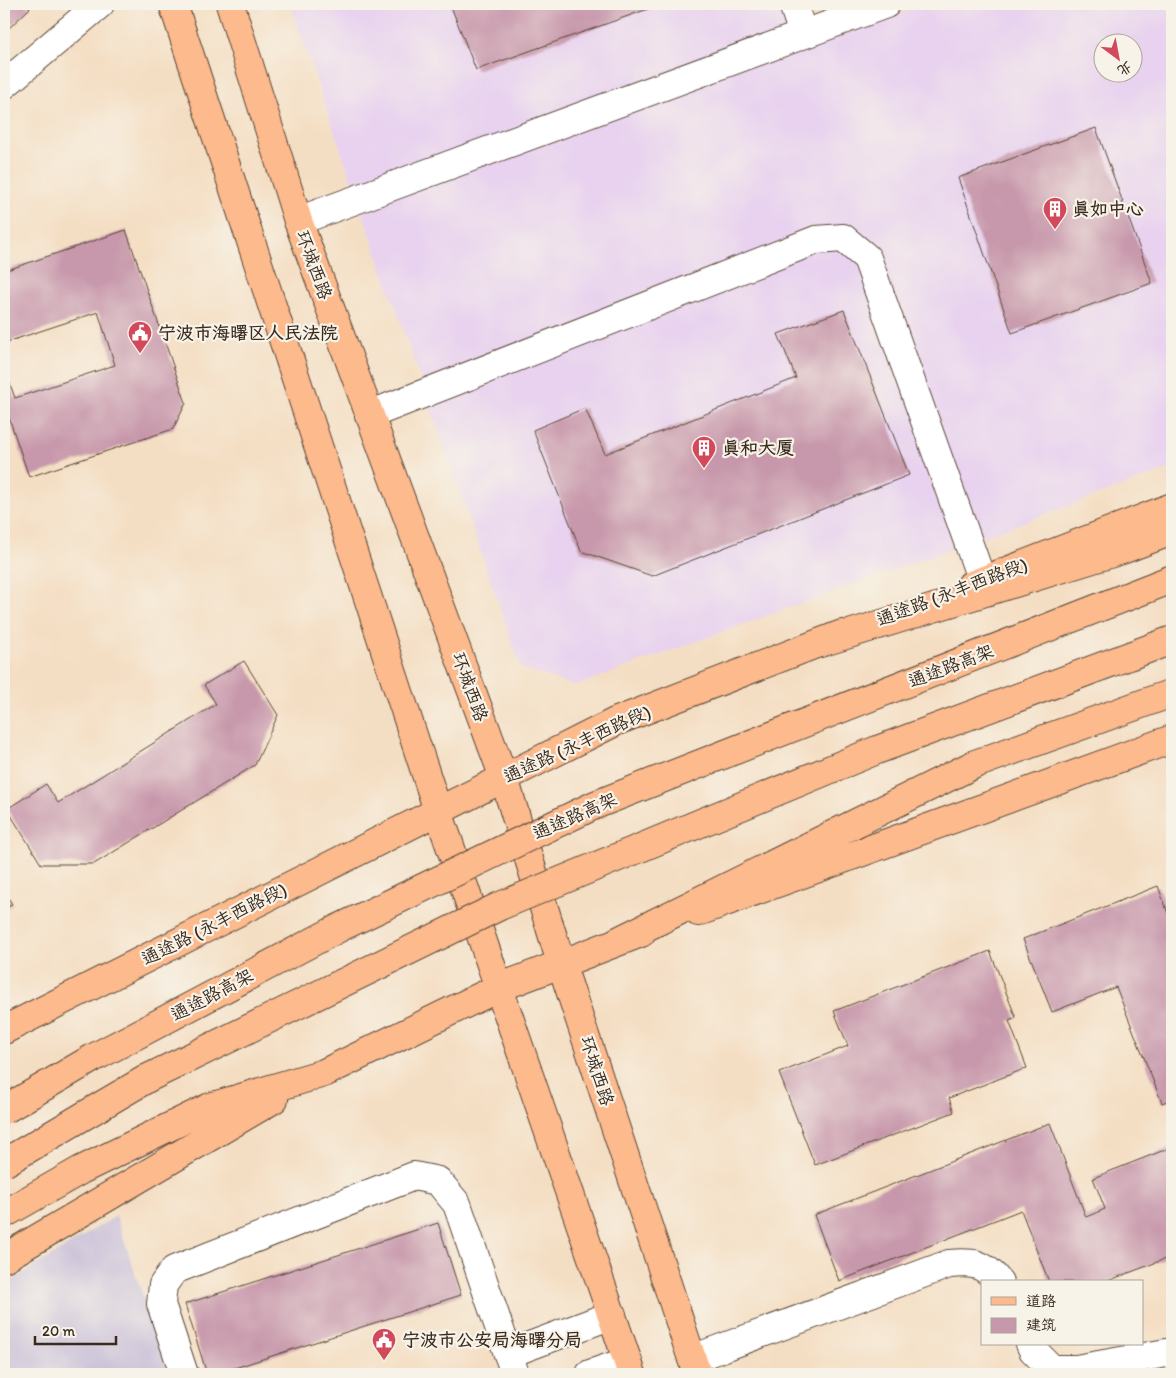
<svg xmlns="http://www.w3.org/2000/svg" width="1176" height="1378" viewBox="0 0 1176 1378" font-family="Itim,'LXGW WenKai TC',sans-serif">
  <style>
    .built { fill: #e8d2ef; fill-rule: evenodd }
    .industrial { fill: #c9bfd8 }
    .building { fill: #c798ab }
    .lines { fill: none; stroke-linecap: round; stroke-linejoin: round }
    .minor-casing { stroke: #574537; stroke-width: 30 }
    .major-casing { stroke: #574537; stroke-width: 30 }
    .highway-casing { stroke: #574537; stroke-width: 30 }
    .minor { stroke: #fff; stroke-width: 28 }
    .major { stroke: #fcba8d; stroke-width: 28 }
    .highway { stroke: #fcba8d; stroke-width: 28 }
    .highway-bridge-casing { stroke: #574537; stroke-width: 30; stroke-linecap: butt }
    .highway-bridge { stroke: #fcba8d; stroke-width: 28 }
    .labels { text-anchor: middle; stroke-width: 4.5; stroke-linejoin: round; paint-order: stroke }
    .poi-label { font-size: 18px; font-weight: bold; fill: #3b2a1e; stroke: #f7f3e8; text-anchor: start }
    .street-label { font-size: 18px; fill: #3b2a1e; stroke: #f7f3e8 }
  </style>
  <rect width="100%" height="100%" fill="#f7f3e8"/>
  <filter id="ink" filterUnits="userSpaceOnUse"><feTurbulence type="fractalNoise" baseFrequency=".02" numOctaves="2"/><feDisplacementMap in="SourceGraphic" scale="10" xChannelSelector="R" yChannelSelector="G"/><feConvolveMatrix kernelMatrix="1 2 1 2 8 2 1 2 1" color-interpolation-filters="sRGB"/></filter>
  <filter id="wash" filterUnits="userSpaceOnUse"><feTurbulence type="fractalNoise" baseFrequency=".0096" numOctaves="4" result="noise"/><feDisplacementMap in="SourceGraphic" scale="20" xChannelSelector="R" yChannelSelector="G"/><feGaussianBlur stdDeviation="1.12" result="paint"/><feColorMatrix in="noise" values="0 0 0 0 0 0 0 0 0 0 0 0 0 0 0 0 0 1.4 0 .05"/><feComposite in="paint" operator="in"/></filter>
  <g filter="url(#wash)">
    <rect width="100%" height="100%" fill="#f4dec3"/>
    <path class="built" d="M290,4H780L796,51L927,4H1172V468L575,686L521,668ZM1104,42H1134V72H1104Z"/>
    <path class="industrial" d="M116,1216L169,1374H4V1285Z"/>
    <g id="blocks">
      <g class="building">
        <path d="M4,4H26L30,8L4,33Z"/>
        <path d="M450,4H662L476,70Z"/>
        <path d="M1096,128L1152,283L1012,333L958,178Z"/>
        <path d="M126,230L186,403L173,429L29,477L4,403V367L15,398L115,365L98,312L4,343V271Z"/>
        <path d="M844,310L909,475L652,576L581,551L533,430L585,408L605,454L796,378L778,334Z"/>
        <path d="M244,661L278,715L255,765L94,864H41L7,809L46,784L58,803L216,704L204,685Z"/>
        <path d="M1158,886L1170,919L1172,918V1099L1162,1103L1116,987L1052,1012L1023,939Z"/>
        <path d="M4,891L12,904L4,910Z"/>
        <path d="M990,951L1016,1018L1009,1021L1027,1068L949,1098L954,1112L815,1165L779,1073L848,1046L834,1011Z"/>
        <path d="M1050,1123L1086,1217L1105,1209L1093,1178L1172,1147V1278L1165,1259L1105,1282H1049L1021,1210L839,1281L814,1215Z"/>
        <path d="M438,1223L461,1295L216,1374H207L185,1304Z"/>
      </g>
    </g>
  </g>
  <g filter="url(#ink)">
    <use href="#blocks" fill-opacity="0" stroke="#574537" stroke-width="1"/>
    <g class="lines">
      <defs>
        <g id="minor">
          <path d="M793,4L803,34"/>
          <path d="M4,85L100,4"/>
          <path d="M298,221L886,4"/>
          <path d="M369,415L816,240L843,238L867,258L982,581"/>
          <path d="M1030,1344L1033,1350L1052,1369H1076L1172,1352"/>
          <path d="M508,1354L612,1315"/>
          <path d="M692,1359L949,1264C972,1262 983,1262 999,1282"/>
          <path d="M184,1374L161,1304L163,1285L174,1270L414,1176L438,1181L457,1204L515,1374"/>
          <path d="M590,1374L628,1361"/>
        </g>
        <g id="major">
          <path d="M173,4L438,811L632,1374"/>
          <path d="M230,4L298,221L504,778L561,963L697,1374"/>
          <path d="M971,585L1172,507"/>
          <path d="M698,912L1172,739"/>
          <path d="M4,1030L617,721L842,634"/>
          <path d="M4,1214L81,1170L210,1107L324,1073L498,988L641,933"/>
          <path d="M4,1258L274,1099"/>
        </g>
        <g id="highway">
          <path d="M820,643L1122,550L1172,531"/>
          <path d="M618,941L975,764L1172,693"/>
        </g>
      </defs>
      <use href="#minor" class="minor-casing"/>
      <use href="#major" class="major-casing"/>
      <use href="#highway" class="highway-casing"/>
      <use href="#minor" class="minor"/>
      <use href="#major" class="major"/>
      <use href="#highway" class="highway"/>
      <defs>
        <g id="highway-bridge">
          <path d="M4,1110L93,1058L339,928L595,805L1172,579"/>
          <path d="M4,1163L148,1078L500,906L877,750L1172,640"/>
        </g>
      </defs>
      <use href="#highway-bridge" class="highway-bridge-casing"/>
      <use href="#highway-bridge" class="highway-bridge"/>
    </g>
  </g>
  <defs>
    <symbol id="building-pin" viewBox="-11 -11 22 30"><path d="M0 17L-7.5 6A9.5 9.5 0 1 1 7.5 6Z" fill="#d1495b" stroke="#f7f3e8"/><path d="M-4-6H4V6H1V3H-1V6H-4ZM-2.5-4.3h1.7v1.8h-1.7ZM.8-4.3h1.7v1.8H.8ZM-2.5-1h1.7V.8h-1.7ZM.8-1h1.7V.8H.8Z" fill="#fff"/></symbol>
    <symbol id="civic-pin" viewBox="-11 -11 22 30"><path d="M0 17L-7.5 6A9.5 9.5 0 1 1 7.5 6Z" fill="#d1495b" stroke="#f7f3e8"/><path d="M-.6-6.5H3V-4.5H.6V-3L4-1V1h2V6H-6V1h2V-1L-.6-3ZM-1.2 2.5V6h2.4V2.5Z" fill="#fff"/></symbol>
  </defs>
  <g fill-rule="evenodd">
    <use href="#building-pin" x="1041" y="195" width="28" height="38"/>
    <use href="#civic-pin" x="126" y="319" width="28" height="38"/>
    <use href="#building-pin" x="690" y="434" width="28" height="38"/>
    <use href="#civic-pin" x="370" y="1326" width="28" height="38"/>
  </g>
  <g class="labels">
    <g class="poi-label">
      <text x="1072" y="215">真如中心</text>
      <text x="158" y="339">宁波市海曙区人民法院</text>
      <text x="722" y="454">真和大厦</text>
      <text x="402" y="1346">宁波市公安局海曙分局</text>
    </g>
    <g class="street-label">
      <text transform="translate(314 265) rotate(70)" y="6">环城西路</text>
      <text transform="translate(952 592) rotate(-21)" y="6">通途路 (永丰西路段)</text>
      <text transform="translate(951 666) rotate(-21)" y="6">通途路高架</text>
      <text transform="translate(470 687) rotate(70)" y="6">环城西路</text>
      <text transform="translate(577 744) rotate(-25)" y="6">通途路 (永丰西路段)</text>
      <text transform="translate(575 816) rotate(-24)" y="6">通途路高架</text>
      <text transform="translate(214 924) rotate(-27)" y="6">通途路 (永丰西路段)</text>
      <text transform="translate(212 995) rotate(-28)" y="6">通途路高架</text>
      <text transform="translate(597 1071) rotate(72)" y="6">环城西路</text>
    </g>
  </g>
  <rect width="1176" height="1378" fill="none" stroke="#f7f3e8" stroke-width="20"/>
  <rect x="981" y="1280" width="162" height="65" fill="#f7f3e8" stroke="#aca397"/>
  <rect x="991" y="1297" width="25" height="8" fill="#fcba8d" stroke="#aca397"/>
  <text x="1026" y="1306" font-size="15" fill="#3b2a1e">道路</text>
  <rect x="991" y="1318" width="25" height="15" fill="#c798ab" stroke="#aca397"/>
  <text x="1026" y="1330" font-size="15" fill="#3b2a1e">建筑</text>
  <g transform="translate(1118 58) rotate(148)"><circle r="24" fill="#f7f3e8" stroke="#aca397"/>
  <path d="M0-4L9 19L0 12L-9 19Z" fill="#d1495b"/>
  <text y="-8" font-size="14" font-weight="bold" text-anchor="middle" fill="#3b2a1e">北</text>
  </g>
  <path d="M35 1336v8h81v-8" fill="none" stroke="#3b2a1e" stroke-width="2.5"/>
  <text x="42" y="1336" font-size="15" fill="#3b2a1e" stroke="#f7f3e8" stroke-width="4" paint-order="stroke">20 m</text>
</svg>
